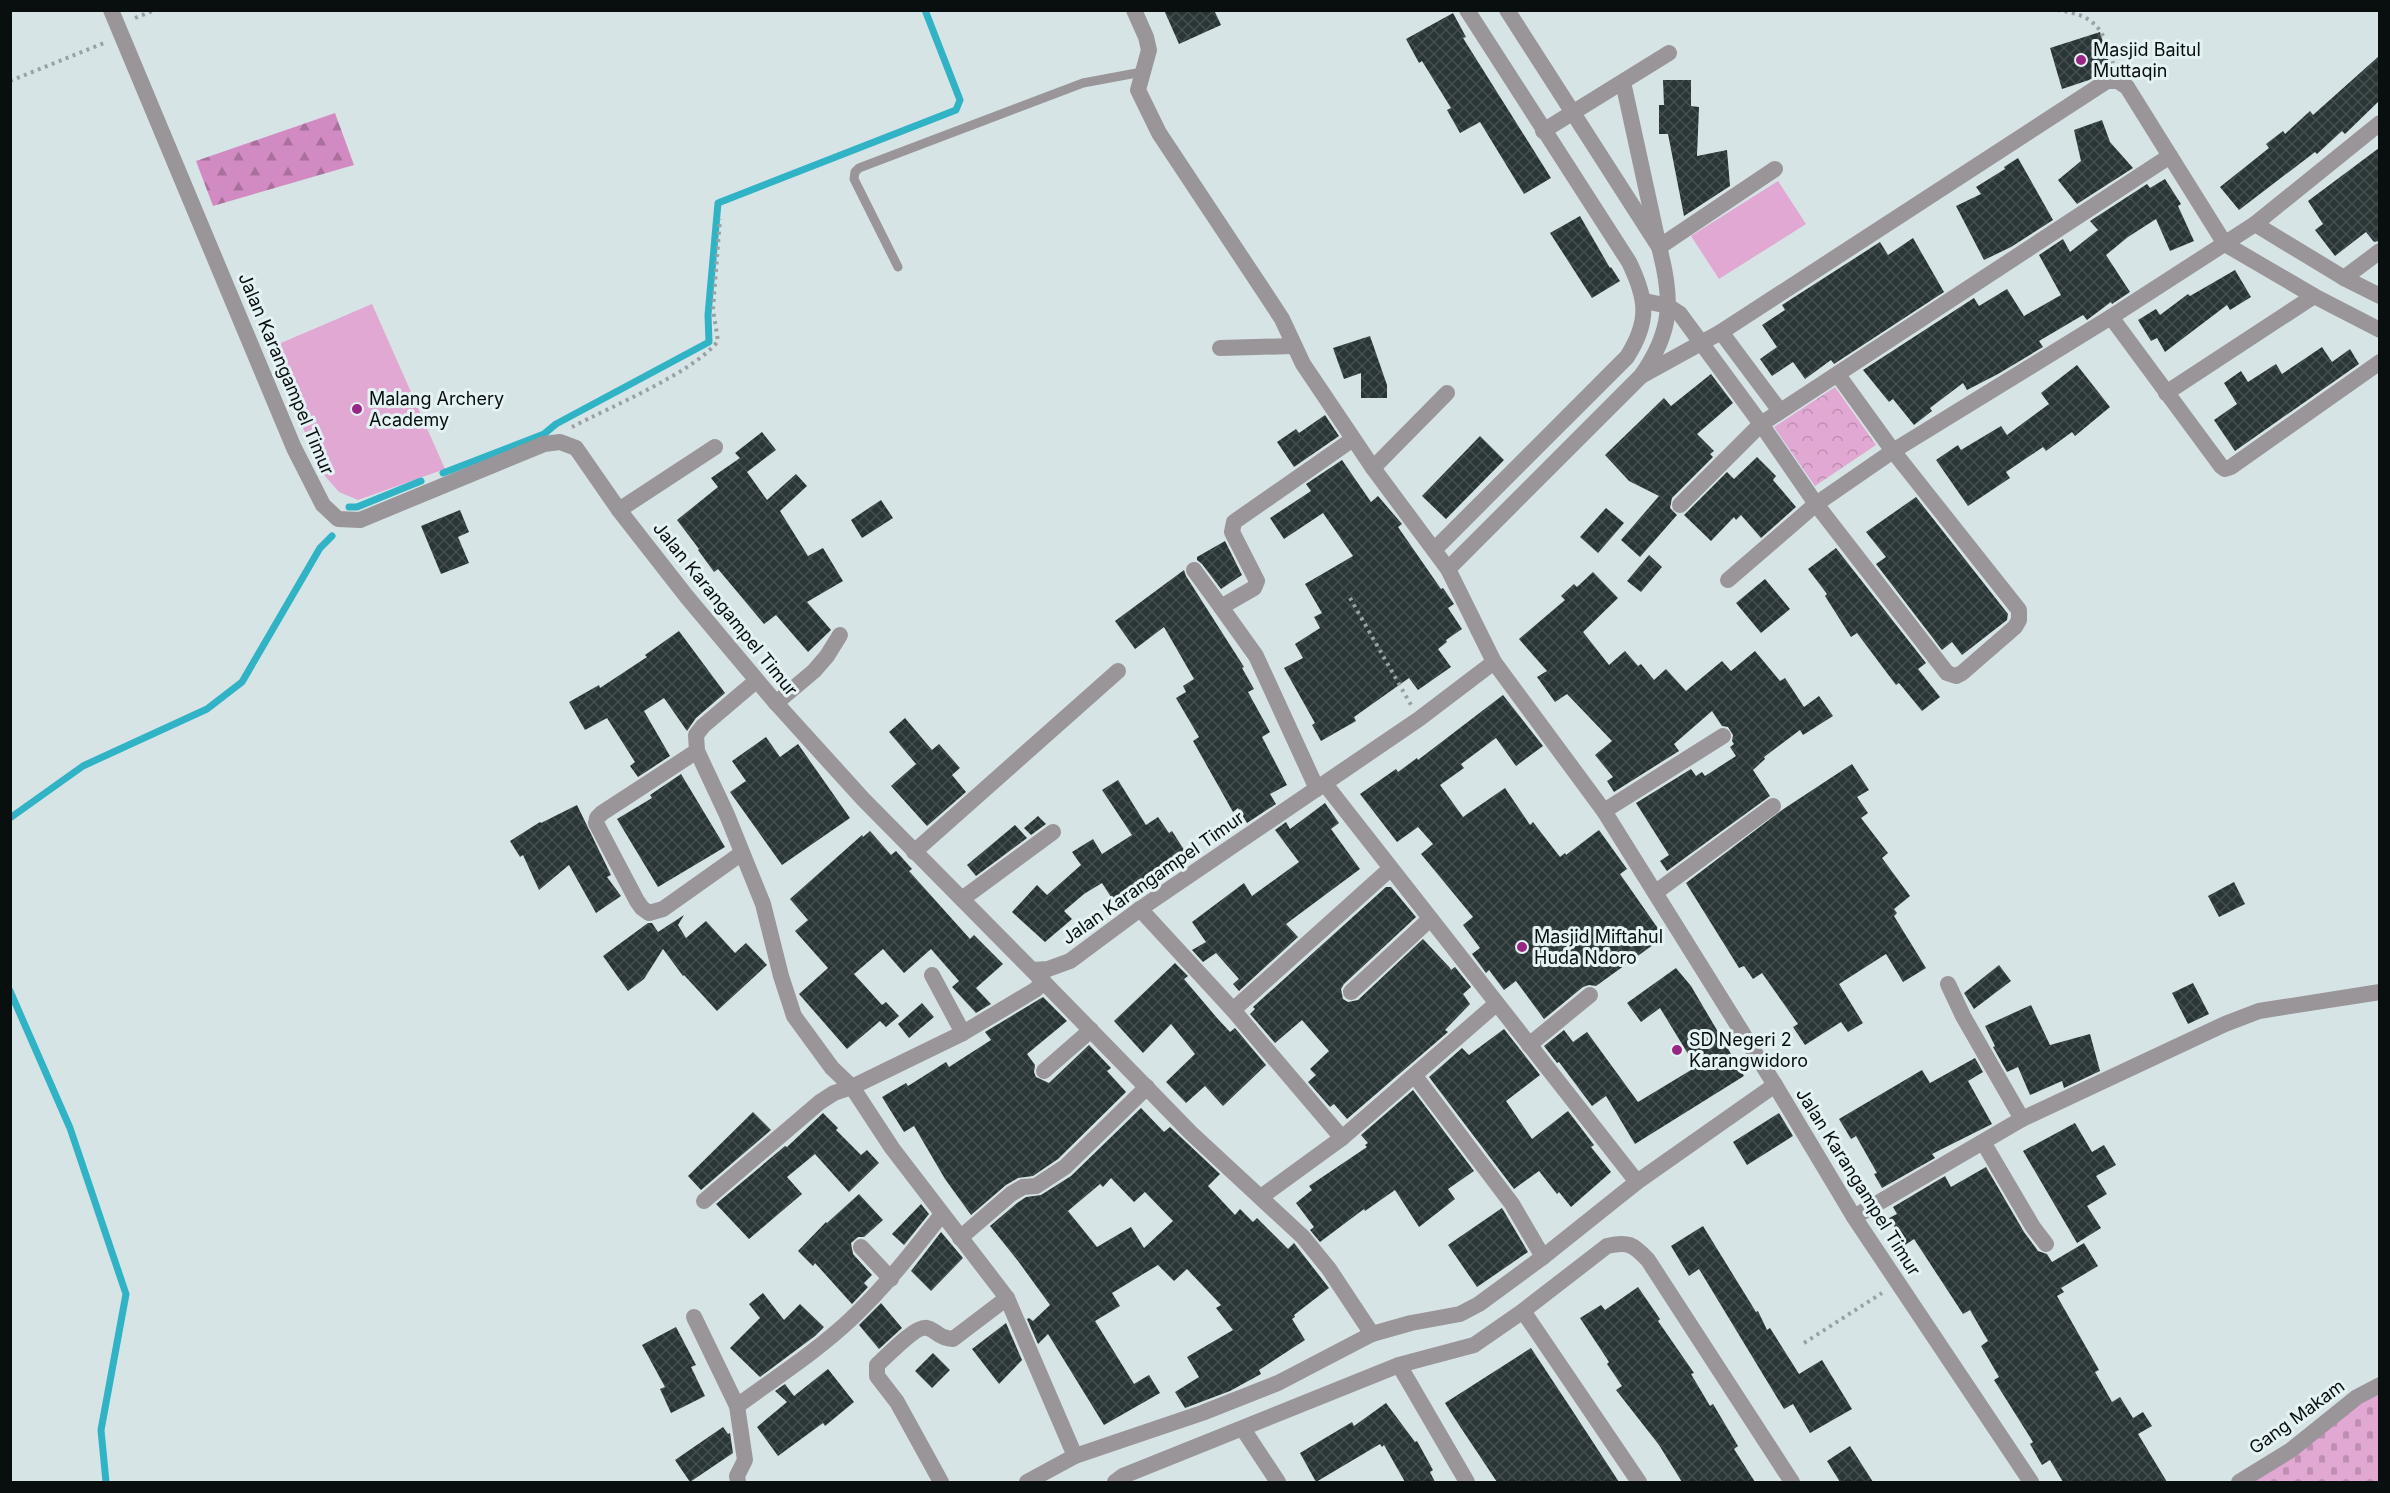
<svg xmlns="http://www.w3.org/2000/svg" width="2390" height="1493" viewBox="0 0 2390 1493" font-family="Inter,sans-serif">
  <style>
    .forest { fill: url(#forest-firs) }
    .cemetery { fill: url(#cemetery-stones) }
    .park { fill: url(#park-crowns) }
    .garden { fill: #e0a8d2 }
    .lines { fill: none; stroke-linecap: round; stroke-linejoin: round }
    .stream { stroke: #2fb3c5; stroke-width: 7 }
    .building { fill: url(#building-cross-hatch); fill-rule: evenodd }
    .path { stroke: #98a2a4; stroke-width: 4; stroke-dasharray: 3 4.5; stroke-linecap: butt }
    .service { stroke: #9a9598; stroke-width: 9 }
    .minor { stroke: #9a9598; stroke-width: 16 }
    .tertiary { stroke: #9a9598; stroke-width: 16 }
    .poi-dot { fill: #972785; stroke: #e4f2f4; stroke-width: 2 }
    .labels { text-anchor: middle; stroke-width: 6; stroke-linejoin: round; paint-order: stroke }
    .poi-label { font-size: 18px; fill: #090e0f; stroke: #e4f2f4; text-anchor: start }
    .street-label { font-size: 18px; fill: #090e0f; stroke: #e4f2f4 }
  </style>
  <defs>
    <pattern id="forest-firs" width="22" height="20" patternUnits="userSpaceOnUse" patternTransform="scale(1.5)"><rect width="22" height="20" fill="#d28bc2"/><path d="M5 1l3.5 6h-7zM16 11l3.5 6h-7z" fill="#a9709c"/></pattern>
    <pattern id="cemetery-stones" width="16" height="16" patternUnits="userSpaceOnUse" patternTransform="scale(1.5)"><rect width="16" height="16" fill="#e0a8d2"/><path d="M2 7V4a2 2 0 0 1 4 0v3zM10 15v-3a2 2 0 0 1 4 0v3z" fill="#bf8fb3"/></pattern>
    <pattern id="park-crowns" width="20" height="18" patternUnits="userSpaceOnUse" patternTransform="scale(1.5)"><rect width="20" height="18" fill="#e0a8d2"/><path d="M2 6a3 3 0 1 1 6 0M12 15a3 3 0 1 1 6 0" fill="none" stroke="#bf8fb3"/></pattern>
    <pattern id="building-cross-hatch" width="8" height="8" patternUnits="userSpaceOnUse" patternTransform="scale(1.5)"><rect width="8" height="8" fill="#2a3536"/><path d="M0 0l8 8M0 8l8-8" fill="none" stroke="#464f50"/></pattern>
  </defs>
  <rect width="100%" height="100%" fill="#d7e4e6"/>
  <path class="forest" d="M335,113L354,165L213,206L196,161Z"/>
  <path class="cemetery" d="M2379,1391V1482H2250Z"/>
  <path class="park" d="M1835,387L1876,445L1815,486L1774,427Z"/>
  <g class="garden">
    <path d="M1778,181L1806,224L1719,279L1691,236Z"/>
    <path d="M372,304L445,469L358,500L339,492L325,476L267,349Z"/>
  </g>
  <g class="lines">
    <g class="stream">
      <path d="M443,473L544,434L556,424L709,342L708,315L718,203L956,110L960,100L925,10"/>
      <path d="M349,507H357L421,481"/>
      <path d="M10,818L83,766L207,709L242,682L320,548L332,536"/>
      <path d="M10,991L70,1128L126,1294L101,1430L106,1482"/>
    </g>
  </g>
  <g class="building">
    <path d="M1164,10H1214L1221,25L1179,44Z"/>
    <path d="M1453,13L1466,37L1463,38L1551,178L1524,194L1480,122L1460,133L1447,110L1451,108L1422,61L1419,63L1406,39Z"/>
    <path d="M2100,32L2111,70L2102,72L2089,80L2062,89L2050,48Z"/>
    <path d="M2379,56V101L2345,134L2342,131L2317,154L2315,152L2239,210L2220,187L2269,148L2266,144L2283,131L2285,134L2310,111L2313,115Z"/>
    <path d="M1663,80H1691V106L1699,107L1697,156L1727,150L1730,186L1684,216L1668,134H1659V105H1664Z"/>
    <path d="M2102,120L2110,142L2133,168L2077,204L2058,180L2081,161L2074,130Z"/>
    <path d="M2379,148V241L2374,242L2366,232L2335,256L2315,230L2323,224L2308,201Z"/>
    <path d="M2018,158L2053,220L2011,247L1984,260L1956,206L1981,194L1976,187L2005,169L2004,167Z"/>
    <path d="M2165,179L2181,204L2178,206L2194,241L2170,251L2156,219L2128,237L2106,255L2130,292L2112,304L2111,302L2087,320L2083,315L2039,341L2043,347L1998,374L1967,390L1963,383L1930,408L1932,411L1914,425L1893,399L1889,402L1863,370L1974,298L1979,306L2007,289L2024,316L2061,295L2039,255L2063,239L2070,252L2098,230L2090,221L2147,184L2150,188Z"/>
    <path d="M1580,216L1610,268L1611,267L1620,281L1592,298L1550,233Z"/>
    <path d="M1913,238L1944,292L1834,364L1831,360L1805,379L1793,362L1772,376L1760,359L1777,347L1762,325L1785,310L1782,305L1880,242L1888,255Z"/>
    <path d="M2235,270L2251,297L2230,310L2227,305L2165,352L2157,338L2151,341L2138,320L2156,309L2160,315L2188,294L2190,296Z"/>
    <path d="M1370,336L1387,385V398H1361V373L1344,379L1333,348Z"/>
    <path d="M2322,347L2332,362L2350,349L2359,364L2235,451L2214,420L2237,404L2224,383L2241,371L2248,382L2276,364L2282,374Z"/>
    <path d="M2077,365L2110,407L2075,436L2072,432L2046,451L2043,447L2006,472L2010,478L1968,506L1936,460L1958,445L1961,450L2001,426L2007,435L2049,404L2041,393Z"/>
    <path d="M1711,374L1733,403L1697,434L1714,451L1710,454L1713,457L1672,498L1670,508L1677,515L1640,557L1621,540L1659,496L1629,481L1605,455L1664,398L1671,406Z"/>
    <path d="M1325,415L1339,436L1294,467L1277,442L1296,429L1299,433Z"/>
    <path d="M762,432L776,450L747,472L767,500L796,474L807,486L780,511L808,556L823,548L843,581L807,602L831,630L808,652L776,615L764,624L718,569L714,572L698,550L699,549L677,520L718,487L711,478L740,458L735,453Z"/>
    <path d="M1480,436L1504,460L1446,519L1422,496Z"/>
    <path d="M1757,457L1776,476L1773,480L1796,507L1761,538L1741,515L1736,520L1734,517L1711,541L1684,515L1727,472L1734,479Z"/>
    <path d="M1342,460L1371,502L1378,496L1402,524L1398,527L1441,589L1443,588L1452,601L1454,604L1448,608L1462,629L1446,640L1447,642L1438,649L1451,667L1418,690L1409,678L1354,717L1356,721L1321,741L1312,725L1315,723L1284,668L1303,658L1295,644L1320,628L1314,617L1322,613L1305,584L1353,556L1323,513L1284,539L1270,518L1311,491L1306,484Z"/>
    <path d="M1916,497L2008,614L2007,620L1962,655L1952,642L1942,650L1876,564L1886,557L1866,532Z"/>
    <path d="M881,500L893,518L862,538L851,520Z"/>
    <path d="M1606,508L1624,523L1598,553L1580,537Z"/>
    <path d="M460,510L469,532L458,537L469,563L441,574L421,526Z"/>
    <path d="M1225,541L1242,575L1221,589L1202,564L1197,560V557Z"/>
    <path d="M1836,548L1926,663L1918,669L1940,697L1922,711L1899,683L1896,685L1857,633L1851,637L1825,596L1827,594L1808,569Z"/>
    <path d="M1649,555L1662,567L1641,592L1627,581Z"/>
    <path d="M1184,570L1186,576L1244,667L1242,668L1254,689L1248,692L1270,732L1262,737L1287,785L1270,794L1276,804L1247,823L1238,808L1233,812L1193,741L1199,737L1176,698L1186,692L1183,686L1194,679L1164,627L1135,649L1115,621Z"/>
    <path d="M1593,572L1618,598L1583,632L1609,665L1625,651L1638,666L1641,664L1654,680L1666,669L1686,691L1722,661L1731,671L1755,651L1780,681L1785,678L1804,707L1819,696L1833,716L1803,735L1800,730L1764,757L1765,759L1753,770L1770,796L1667,871L1660,861L1669,855L1636,803L1691,769L1696,776L1702,772L1705,776L1736,756L1730,747L1734,744L1732,741L1733,735L1728,727L1722,726L1712,711L1674,744L1679,751L1614,792L1607,781L1613,777L1595,755L1612,741L1567,694L1555,702L1537,677L1547,671L1519,639L1565,600L1561,596L1574,584L1577,587Z"/>
    <path d="M1765,579L1790,609L1761,633L1736,603Z"/>
    <path d="M679,631L725,693L696,718L687,731L664,698L644,711L670,756L638,777L630,766L635,762L607,718L585,730L569,702L599,685L600,688L647,657L645,655Z"/>
    <path d="M1503,695L1543,746L1516,766L1496,738L1461,764L1464,768L1440,785L1463,817L1505,788L1530,825L1533,822L1560,857L1565,853L1566,855L1599,830L1627,869L1620,874L1664,937L1596,986L1589,985L1583,987L1544,1019L1516,981L1504,990L1489,970L1486,973L1472,954L1480,948L1463,925L1473,917L1421,854L1433,844L1418,827L1397,842L1360,794L1396,769L1398,772L1417,758L1418,760Z"/>
    <path d="M905,718L932,750L939,744L960,768L952,775L966,792L927,826L891,786L916,764L889,732Z"/>
    <path d="M766,737L780,757L798,744L850,818L782,865L730,792L746,781L732,761Z"/>
    <path d="M1852,764L1869,790L1857,797L1868,813L1861,818L1888,853L1882,858L1910,896L1894,909L1897,913L1894,916L1926,968L1903,982L1886,954L1839,984L1863,1023L1848,1032L1841,1022L1805,1045L1793,1027L1798,1024L1762,973L1753,979L1744,966L1739,968L1686,883L1782,810Z"/>
    <path d="M681,774L725,847L658,887L617,819L652,798L650,795Z"/>
    <path d="M1118,780L1146,825L1158,817L1169,833L1172,831L1190,859L1161,877L1162,880L1137,896L1120,911L1102,883L1084,894L1064,911L1072,919L1045,942L1012,912L1037,885L1047,895L1081,865L1072,852L1093,839L1102,854L1132,835L1102,790Z"/>
    <path d="M1325,803L1339,823L1331,829L1360,869L1286,924L1298,937L1239,991L1233,984L1239,979L1216,953L1203,962L1192,950L1206,942L1192,922L1244,883L1252,896L1299,862L1275,830L1286,822L1290,829Z"/>
    <path d="M577,805L611,875L607,877L621,896L596,913L569,865L539,890L523,855L520,857L510,841L540,822L541,823Z"/>
    <path d="M1038,816L1046,824L1031,835L1024,828Z"/>
    <path d="M1015,825L1027,838L976,876L967,865Z"/>
    <path d="M870,831L891,855L896,851L912,869L909,871L970,939L974,935L1003,964L976,988L991,1004L976,1013L952,987L959,981L931,949L904,973L883,949L854,974L882,1005L886,1002L899,1016L886,1027L880,1021L847,1049L799,994L828,968L795,931L808,920L790,899L862,835L863,837Z"/>
    <path d="M2234,882L2245,904L2219,917L2208,896Z"/>
    <path d="M1386,887H1391L1416,917L1344,984L1341,989L1343,999L1348,1002L1358,1000L1423,939L1450,968L1451,970L1455,967L1471,987L1463,994L1470,1004L1445,1030L1448,1032L1347,1119L1334,1104L1330,1107L1308,1082L1316,1075L1310,1069L1329,1051L1302,1020L1275,1043L1250,1014L1255,1009L1253,1007Z"/>
    <path d="M684,915L678,925L686,938L706,921L735,953L746,943L767,965L717,1011L684,975L683,976L663,949L644,979L628,991L603,956L648,923H652L658,932Z"/>
    <path d="M1175,963L1188,976L1184,979L1217,1018L1230,1032L1235,1028L1266,1065L1223,1106L1205,1086L1186,1103L1166,1082L1195,1054L1171,1024L1143,1053L1114,1021Z"/>
    <path d="M1999,965L2011,981L1974,1009L1964,993Z"/>
    <path d="M1676,968L1691,986L1744,1076L1635,1144L1606,1096L1592,1106L1559,1062L1557,1063L1544,1046L1564,1030L1573,1042L1587,1032L1638,1102L1696,1067L1660,1008L1641,1022L1627,1003Z"/>
    <path d="M2193,983L2209,1014L2188,1024L2172,993Z"/>
    <path d="M1043,997L1067,1021L1027,1054L1035,1065L1034,1072L1036,1077L1049,1083L1089,1045L1111,1068L1107,1071L1126,1092L1058,1159L1033,1176L1018,1178L1006,1185L971,1215L945,1179L914,1126L904,1132L882,1097L906,1083L908,1086L946,1062L949,1067L991,1040L985,1032Z"/>
    <path d="M922,1003L934,1017L909,1038L898,1024Z"/>
    <path d="M2031,1005L2050,1045L2090,1034L2100,1071L2064,1088L2062,1081L2030,1095L2018,1067L2007,1072L1993,1047L1995,1046L1985,1026Z"/>
    <path d="M1504,1029L1540,1075L1506,1101L1532,1139L1568,1111L1594,1145L1591,1147L1611,1172L1571,1207L1559,1192L1557,1194L1539,1171L1514,1189L1429,1077L1462,1048L1469,1055Z"/>
    <path d="M1975,1058L1983,1072L1968,1081L1992,1124L1932,1154L1935,1158L1882,1188L1874,1174L1877,1173L1856,1136L1851,1139L1839,1119L1922,1070L1930,1083Z"/>
    <path d="M1413,1090L1474,1171L1448,1189L1455,1199L1419,1227L1395,1190L1365,1211L1364,1209L1320,1242L1310,1230L1314,1227L1296,1203L1312,1190L1309,1186L1367,1147L1365,1145L1368,1143L1361,1135Z"/>
    <path d="M1141,1108L1164,1132L1170,1127L1220,1174L1208,1186L1235,1215L1240,1209L1253,1222L1257,1218L1288,1249L1294,1243L1329,1288L1294,1315L1295,1317L1292,1319L1305,1340L1259,1370L1261,1374L1230,1391L1185,1408L1175,1392L1199,1377L1187,1357L1233,1330L1216,1308L1221,1305L1187,1269L1174,1281L1158,1265L1112,1293L1120,1306L1095,1321L1134,1384L1149,1375L1160,1393L1104,1425L1048,1334L1038,1344L1027,1319L1029,1318L1033,1321L1050,1305L1018,1261L990,1226L1017,1203L1026,1197L1041,1195L1071,1176ZM1111,1178L1134,1202L1145,1192L1173,1221L1144,1248L1131,1227L1097,1247L1068,1211L1100,1184L1103,1187Z"/>
    <path d="M753,1112L771,1130L701,1190L688,1176Z"/>
    <path d="M823,1113L838,1128L836,1130L861,1155L867,1150L879,1163L849,1192L815,1154L787,1177L802,1194L749,1239L716,1204L785,1146L787,1147Z"/>
    <path d="M1779,1113L1793,1136L1747,1165L1733,1142Z"/>
    <path d="M2075,1123L2092,1152L2104,1145L2116,1165L2096,1176L2107,1194L2087,1206L2101,1228L2077,1243L2023,1151Z"/>
    <path d="M1986,1167L2024,1232L2038,1251L2047,1254L2052,1262L2084,1243L2098,1266L2061,1288L2064,1292L2057,1296L2099,1370L2095,1372L2112,1402L2120,1397L2133,1418L2143,1412L2152,1426L2138,1434L2167,1482H2063L2050,1460L2042,1465L2030,1444L2033,1442L1994,1380L1999,1377L1981,1346L1988,1341L1970,1310L1963,1314L1914,1239L1905,1245L1889,1218L1897,1214L1893,1207L1945,1176L1951,1187Z"/>
    <path d="M859,1194L883,1220L864,1237H858L851,1243L853,1254L872,1275L864,1283L868,1287L852,1304L815,1263L813,1266L798,1251L826,1222L827,1223Z"/>
    <path d="M921,1204L929,1214L904,1245L892,1234Z"/>
    <path d="M1502,1208L1528,1252L1477,1287L1448,1245Z"/>
    <path d="M1703,1226L1756,1312L1758,1311L1767,1330L1770,1328L1799,1374L1822,1360L1852,1409L1810,1433L1793,1404L1784,1409L1699,1269L1689,1276L1671,1246Z"/>
    <path d="M941,1232L963,1258L931,1291L911,1271Z"/>
    <path d="M1638,1287L1660,1319L1658,1321L1694,1373L1691,1374L1710,1406L1713,1404L1738,1446L1734,1449L1755,1482H1682L1659,1445L1616,1390L1622,1386L1607,1364L1609,1362L1580,1318L1601,1305L1605,1310Z"/>
    <path d="M763,1293L784,1320L800,1304L824,1327L815,1336L760,1377L730,1348L760,1318L749,1304Z"/>
    <path d="M881,1303L902,1328L879,1349L859,1325Z"/>
    <path d="M1006,1323L1022,1360L999,1384L972,1349Z"/>
    <path d="M676,1327L696,1365L691,1367L705,1396L671,1413L660,1389L665,1387L642,1345Z"/>
    <path d="M1531,1348L1572,1410L1619,1482H1497L1455,1419L1445,1403Z"/>
    <path d="M933,1353L950,1370L932,1388L915,1371Z"/>
    <path d="M828,1369L854,1402L825,1426L823,1423L778,1456L757,1427L787,1402L775,1391L785,1384L794,1396Z"/>
    <path d="M1386,1403L1415,1442L1417,1441L1433,1470L1430,1472L1435,1482H1405L1384,1445L1382,1447L1380,1444L1316,1482L1300,1453L1352,1422L1354,1426Z"/>
    <path d="M723,1427L728,1434L730,1433L733,1453L690,1482L675,1460Z"/>
    <path d="M1850,1446L1873,1482H1840L1827,1461Z"/>
  </g>
  <g class="lines">
    <g class="path">
      <path d="M2057,10C2095,15 2103,28 2113,63"/>
      <path d="M135,18L155,10"/>
      <path d="M10,81L104,43"/>
      <path d="M572,427C610,407 693,373 718,341L713,309L720,219"/>
      <path d="M1350,598L1411,705"/>
      <path d="M1804,1343L1882,1293"/>
    </g>
    <path class="service" d="M898,267L854,179L855,172L859,168L1083,83L1142,72"/>
    <g class="minor">
      <path d="M1134,10L1146,37L1149,50L1138,90L1159,133L1265,293L1282,319L1303,364L1373,468L1448,569L1494,662"/>
      <path d="M1623,82L1659,247L1775,169"/>
      <path d="M1543,131L1669,53"/>
      <path d="M2255,224L2344,278L2380,296"/>
      <path d="M2344,278L2380,251"/>
      <path d="M2314,296L2380,330"/>
      <path d="M1645,301L1668,306L1680,314L1761,424L1816,504L1947,673L1956,676L1962,673L2015,627L2019,620V610L1893,451L1838,375"/>
      <path d="M2111,317L2221,466L2225,469L2231,467L2380,362"/>
      <path d="M1721,332L1780,411"/>
      <path d="M1220,348L1293,346"/>
      <path d="M1643,375L1721,332L2107,81H2118L2127,87L2170,156"/>
      <path d="M1373,468L1447,393"/>
      <path d="M1680,505L1761,424L2170,156L2225,244L2314,296L2166,393"/>
      <path d="M619,510L715,447"/>
      <path d="M1434,550L1627,357C1650,321 1647,299 1629,262L1467,10"/>
      <path d="M1448,569L1641,376C1673,331 1673,299 1659,247L1507,10"/>
      <path d="M1194,570L1221,607"/>
      <path d="M1728,580L1816,504L1893,451L2111,317L2255,224L2380,123"/>
      <path d="M756,681L703,726L696,735L697,751L727,815L763,904L781,976L794,1016L832,1068L852,1087L892,1148L1007,1298L1075,1456"/>
      <path d="M776,703L814,671L827,656L840,635"/>
      <path d="M697,751L602,813L597,818L596,823L637,901L642,908L649,913L663,909L742,853"/>
      <path d="M1325,784L1637,1182"/>
      <path d="M1317,789L1256,656L1221,607L1254,588L1257,581L1232,532L1234,522L1353,439"/>
      <path d="M1604,811L1723,736"/>
      <path d="M914,852L1118,671"/>
      <path d="M1656,892L1773,806"/>
      <path d="M962,899L1053,832"/>
      <path d="M1140,909L1233,1010L1342,1138"/>
      <path d="M1032,970L1191,1133L1303,1237L1329,1269L1372,1334"/>
      <path d="M932,975L963,1033"/>
      <path d="M1948,984L1963,1016L2022,1119"/>
      <path d="M1351,992L1430,919"/>
      <path d="M1233,1010L1390,869"/>
      <path d="M1529,1045L1590,995"/>
      <path d="M1044,1071L1091,1030"/>
      <path d="M1415,1076L1512,1204L1543,1257"/>
      <path d="M1983,1142L2033,1227L2046,1244"/>
      <path d="M1261,1197L1342,1138L1496,1004"/>
      <path d="M704,1201L820,1102L834,1093L852,1087L963,1033L1035,990L1044,982"/>
      <path d="M1854,1217L2022,1119L2225,1024L2259,1011L2380,992"/>
      <path d="M960,1238L1011,1194L1023,1187L1036,1186L1065,1167L1147,1087"/>
      <path d="M861,1247L891,1279"/>
      <path d="M1523,1311L1639,1482"/>
      <path d="M694,1317L737,1406L745,1460L737,1476L738,1482"/>
      <path d="M1399,1365L1467,1482"/>
      <path d="M737,1406C775,1378 816,1352 851,1319C885,1287 913,1251 942,1214"/>
      <path d="M1243,1429L1278,1482"/>
      <path d="M941,1482L897,1402L877,1376V1365C886,1357 916,1325 927,1328C937,1330 937,1338 953,1339L1007,1298"/>
      <path d="M1027,1482L1075,1456L1202,1413L1278,1383L1372,1334L1411,1323L1460,1314L1479,1304L1543,1257L1637,1182L1775,1085"/>
      <path d="M1115,1482L1123,1476L1399,1365L1474,1345L1523,1311L1607,1246C1628,1241 1633,1244 1648,1260L1792,1482"/>
      <path d="M2239,1482L2291,1450L2357,1397L2380,1385"/>
    </g>
    <path class="tertiary" d="M111,10L294,448L323,505L338,519L360,520L544,444L560,442L576,448L619,510L687,597L776,703L863,799L1032,970L1048,969L1070,961L1140,909L1419,719L1494,662L1604,811L1775,1085L1854,1217L2031,1482"/>
  </g>
  <g class="poi-dot">
    <circle cx="2081" cy="60" r="6"/>
    <circle cx="357" cy="409" r="6"/>
    <circle cx="1522" cy="947" r="6"/>
    <circle cx="1677" cy="1050" r="6"/>
  </g>
  <g class="labels">
    <g class="poi-label">
      <text x="2093" y="56">Masjid Baitul<tspan x="2093" dy="21">Muttaqin</tspan></text>
      <text x="369" y="405">Malang Archery<tspan x="369" dy="21">Academy</tspan></text>
      <text x="1534" y="943">Masjid Miftahul<tspan x="1534" dy="21">Huda Ndoro</tspan></text>
      <text x="1689" y="1046">SD Negeri 2<tspan x="1689" dy="21">Karangwidoro</tspan></text>
    </g>
    <g class="street-label">
      <text transform="translate(286 374) rotate(67)" y="6">Jalan Karangampel Timur</text>
      <text transform="translate(725 609) rotate(51)" y="6">Jalan Karangampel Timur</text>
      <text transform="translate(1153 878) rotate(-35)" y="6">Jalan Karangampel Timur</text>
      <text transform="translate(1858 1182) rotate(58)" y="6">Jalan Karangampel Timur</text>
      <text transform="translate(2297 1417) rotate(-36)" y="6">Gang Makam</text>
    </g>
  </g>
  <rect width="2390" height="1493" fill="none" stroke="#090e0f" stroke-width="24"/>
</svg>
